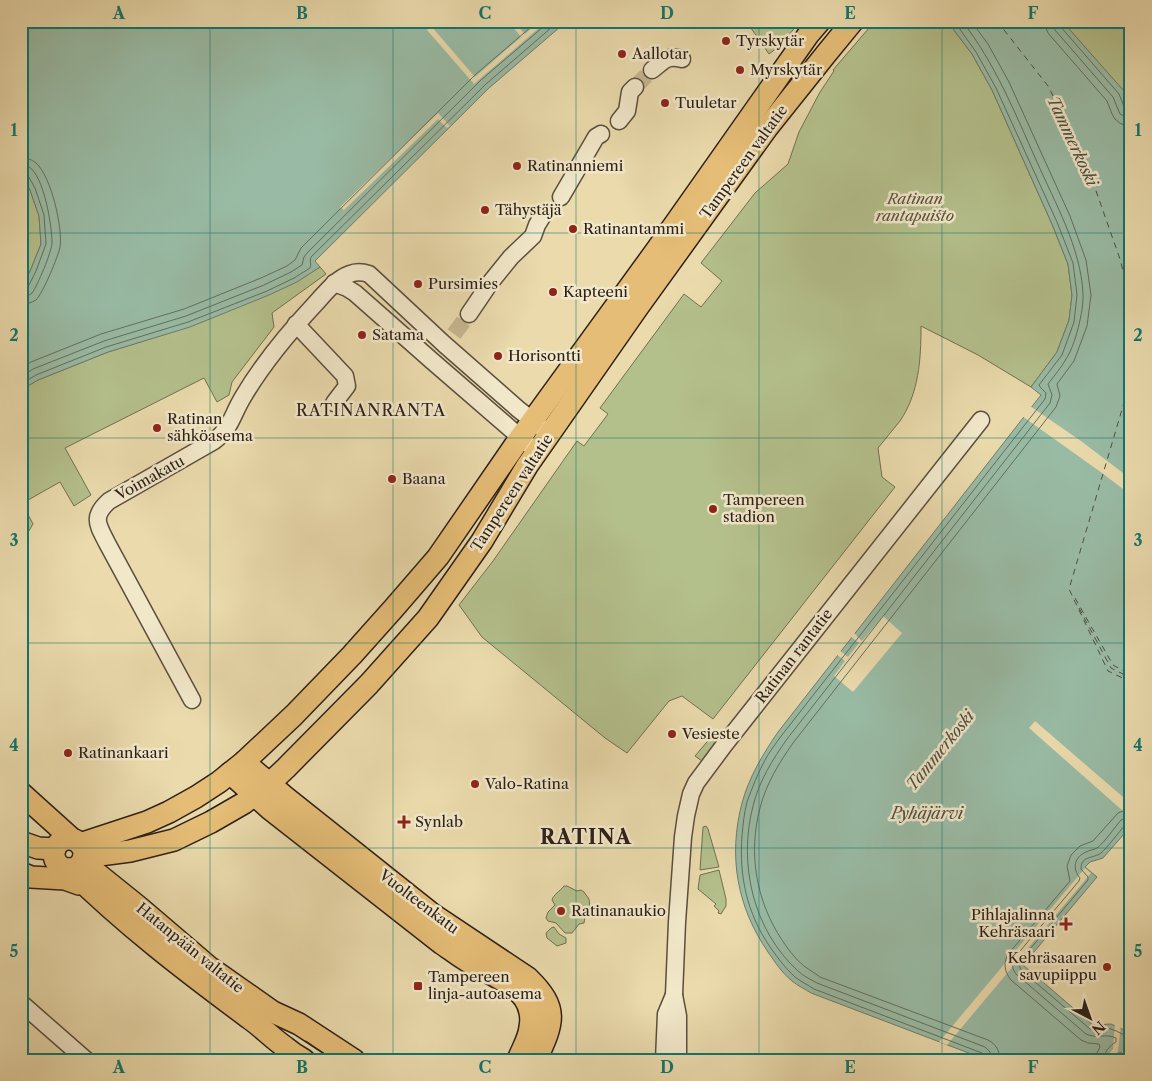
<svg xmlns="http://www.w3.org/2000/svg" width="1152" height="1081" viewBox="0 0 1152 1081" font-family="'Libre Caslon Text',serif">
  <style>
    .green { fill: #b4c08c; stroke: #707052 }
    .water { fill: #99bba5; stroke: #6e7d6d }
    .pier { fill: #eadaac }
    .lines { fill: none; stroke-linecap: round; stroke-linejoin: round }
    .shore { stroke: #636e5f; stroke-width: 1 }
    .ferry { stroke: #4d4e43; stroke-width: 1; stroke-dasharray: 6 5; stroke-linecap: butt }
    .minor-tunnel { stroke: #c4b58f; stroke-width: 16; stroke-dasharray: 16 8; stroke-linecap: butt }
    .minor-casing { stroke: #5c4e3e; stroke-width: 19 }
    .major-casing { stroke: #2d2019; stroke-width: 24 }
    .minor { stroke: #f1e7c9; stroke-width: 16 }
    .major { stroke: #e5bd76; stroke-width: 21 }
    .tram { stroke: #2d2019; stroke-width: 1 }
    .grid { fill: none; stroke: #0f766e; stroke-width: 1; stroke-opacity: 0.55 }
    .poi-dot { fill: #8f2418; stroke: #f1e7c9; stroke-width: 2 }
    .labels { text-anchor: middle; stroke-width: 5; stroke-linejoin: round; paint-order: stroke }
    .poi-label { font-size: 15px; fill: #2d2019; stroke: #f1e7c9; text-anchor: start }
    .street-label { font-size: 15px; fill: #2d2019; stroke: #f1e7c9 }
    .park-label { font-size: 15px; font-style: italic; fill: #56503c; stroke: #f1e7c9 }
    .water-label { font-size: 16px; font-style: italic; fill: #4d4e43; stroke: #f1e7c9 }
    .neighbourhood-label { font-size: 16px; letter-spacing: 1px; fill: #2d2019; stroke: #f1e7c9 }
    .district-label { font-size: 20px; font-weight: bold; letter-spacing: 1px; fill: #2d2019; stroke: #f1e7c9 }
    .neatline { fill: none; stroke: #0f766e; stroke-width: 2 }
    .grid-label { font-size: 16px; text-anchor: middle; font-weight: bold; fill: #0f766e }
  </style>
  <rect width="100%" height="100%" fill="#eadaac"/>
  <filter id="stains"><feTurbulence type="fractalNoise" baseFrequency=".004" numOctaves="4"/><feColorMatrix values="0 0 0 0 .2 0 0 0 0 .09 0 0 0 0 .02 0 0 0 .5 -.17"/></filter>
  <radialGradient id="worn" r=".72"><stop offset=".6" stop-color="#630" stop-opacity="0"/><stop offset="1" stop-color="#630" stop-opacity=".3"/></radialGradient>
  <g class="green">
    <path d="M746,21H800L782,44L769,54Z"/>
    <path d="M875,21H947L972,54L992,90L1052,224L1068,264L1072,295L1069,320L1057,352L1031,387L978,355L921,326C921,359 919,393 900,421C893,430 885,439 878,448L882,477L895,487L713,719L682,696L669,701L627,753L605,738L482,637L459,605L493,561L577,441L584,446L608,414L600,408L684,294L701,307L722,281L701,263L755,193L788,164L799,132L820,92L834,71L833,70Z"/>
    <path d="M1062,21H1131V113L1123,91Z"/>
    <path d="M21,173L30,190L39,216L41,244L31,269L21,290Z"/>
    <path d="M320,267L326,274L272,313L274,327L232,382L229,395L217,402L204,378L65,448L91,495L74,506L60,482L21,504V390L38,380L108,352L185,328L296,282Z"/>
    <path d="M23,505L33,524L27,534L23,537L25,543L21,547V506Z"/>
    <path d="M712,736L718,741L702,761L695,756Z"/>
    <path d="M706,826L708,829L719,867L700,870L703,827Z"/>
    <path d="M719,870L726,899V906L721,914L718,913L719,911L714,906L716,904L698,889L700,875Z"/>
    <path d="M564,886H567L577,891L581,890L584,892L589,899L590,907L585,917L584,923L579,924L572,933H565L556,923L548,921L546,918L548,912L555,905L552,900C553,895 560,891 564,886Z"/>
    <path d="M554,927L559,934L566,938V943L557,946L547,938L546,933L551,928Z"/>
  </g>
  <g class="water">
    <path d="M32,21H567L489,88L315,261L320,267L297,282L269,295L190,327L108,352L38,380L21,390V290L31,269L41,244L39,216L30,190L21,173V41Z"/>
    <path d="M947,21H1062L1124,91L1131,113V826L1103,858L1090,862L1085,867L1097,877L1023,965L1093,1025L1111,1024L1131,1033V1060L1120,1052L1113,1060H987L811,993C805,989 798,986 792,981C782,973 775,962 768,952C737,907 728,856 742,803C749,777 763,754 778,732L1041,395L1031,387L1057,352L1069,320L1072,295L1068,264L1052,224L992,90L972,54Z"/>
  </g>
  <g class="pier">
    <path d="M508,21H513L525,34L539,21H547L474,84L427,30L431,26L475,77L521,37Z"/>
    <path d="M438,113L450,126L447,128L438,119L344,210L340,207Z"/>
    <path d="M1030,406L1081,441L1131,479V495L1102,473L1022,416Z"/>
    <path d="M883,616L902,633L853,692L834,676L845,661L836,654L839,650L848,657L859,643L850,636L853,632L862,641Z"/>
    <path d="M1035,721L1130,803L1128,806L1131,809V814L1125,809L1123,811L1029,728Z"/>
    <path d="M1085,868L1091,873L947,1045L939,1042Z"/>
    <path d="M1115,1023L1121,1025L1118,1051L1111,1060H1104L1113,1049Z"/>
  </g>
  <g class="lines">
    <g class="shore">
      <path d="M954,21L976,52L996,88L1057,222L1073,263L1077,295L1074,322L1062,355L1039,385L1040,387L1046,393L1045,399L782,735C776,743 770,751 765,760C758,773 752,788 747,802C744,813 743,825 742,836C739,877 747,913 770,947C778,958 785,968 795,977C800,981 808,985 814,989L982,1053L985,1056L986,1060"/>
      <path d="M962,21C995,63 1015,113 1037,162C1055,203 1081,248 1083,294C1084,310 1075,346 1066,359C1061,368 1054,376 1048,384L1052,395L1050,403L787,739C773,759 759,781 753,806C738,864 753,930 798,971C803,976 810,979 817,983L985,1047L990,1052L992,1060"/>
      <path d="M971,21L988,44L1009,82L1070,216L1086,260L1091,295L1087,326L1074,361L1057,384L1060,396L1056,407L793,743C779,763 766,784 760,808C748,853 756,901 782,940C788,949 795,959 804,966C809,970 815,973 820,977L988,1040C996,1044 1000,1051 1000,1060"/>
      <path d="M1045,21L1046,28L1048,33L1107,101L1112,114L1115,119L1121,124L1131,125"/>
      <path d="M1052,21L1053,26L1055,30L1113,97L1120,114L1126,117L1131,118"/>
      <path d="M1059,21L1060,26L1119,94L1125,109L1128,111L1131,112"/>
      <path d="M21,158C27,158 31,159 36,163C51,176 63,228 60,247C58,257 43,293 36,300C31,303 27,304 21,304"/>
      <path d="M21,165C25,166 26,165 29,167C44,176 52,226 52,243C52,251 37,287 32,293C29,296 25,297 21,297"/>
      <path d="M21,172L27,174L35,188L44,215L46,244L36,271L28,287L25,290L21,291"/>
      <path d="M21,368L31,362L101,334L184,309L261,278L287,266L295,260L301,248L476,74L538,21"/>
      <path d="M21,377L33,369L104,341L186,316L264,285L291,272L302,265L304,257L307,253L481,80L550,21"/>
      <path d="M21,384L36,375L106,347L188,322L267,291L294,278L310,268C312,265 309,261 311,257L486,84L559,21"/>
      <path d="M1131,823L1125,825C1119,832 1107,848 1101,853C1093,859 1081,855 1081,869L1088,877V880L1020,961L1019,965L1021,970L1090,1029C1097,1031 1104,1027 1111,1029C1118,1031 1124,1036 1131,1037"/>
      <path d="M1096,1060L1097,1053L1100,1047L1099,1044L1088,1043L1081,1040L1011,980C1004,971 1003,962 1009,953L1070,881L1067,866L1071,855L1080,846L1093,841L1118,813L1123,811L1131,810"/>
      <path d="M1104,1060C1104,1052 1109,1046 1116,1042V1038C1105,1033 1096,1039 1086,1034L1016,974C1012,969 1011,963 1015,957L1079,881L1080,878C1072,869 1074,857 1086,852C1089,850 1094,850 1097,848C1104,843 1115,827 1121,820L1125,818L1131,817"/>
    </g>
    <g class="ferry">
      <path d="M997,21L1048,86L1083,154L1120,259L1131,302"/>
      <path d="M1131,379L1069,589L1108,671L1131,682"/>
      <path d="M1075,598L1113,665L1131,675"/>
      <path d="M1079,608L1111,668L1131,678"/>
    </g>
    <g class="minor-tunnel">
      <path d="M635,87L652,70"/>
      <path d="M454,334L469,314"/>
    </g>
    <defs>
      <g id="minor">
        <path d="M652,70C664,61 666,55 682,59"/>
        <path d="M619,121L627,111L630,92L635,87"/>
        <path d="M561,197L596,137L601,134"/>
        <path d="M334,283L347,288L355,293L431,360L528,444"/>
        <path d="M469,314L490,283L511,257L533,236L537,225L545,212"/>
        <path d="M296,324L345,376L347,386L334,403"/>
        <path d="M192,700L107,543C98,525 91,517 109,501L214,441C232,427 232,415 243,397C263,363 289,332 316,303C326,292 336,279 350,274C357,271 363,272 369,274L444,344L518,409L542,428"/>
        <path d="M21,1003L86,1060"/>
        <path d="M664,1060L666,1014L674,995"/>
        <path d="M678,1060V1016L674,995L677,922L683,837L686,816L691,794L696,783L725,744L981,420"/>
      </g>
      <g id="major">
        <path d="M244,762L285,797L432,914L528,978C560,1009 553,1023 536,1060"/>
        <path d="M230,773L270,809L441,943C449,948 457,955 466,960C482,970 514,983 524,998C530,1006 532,1018 530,1027C529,1039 522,1049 518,1060"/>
        <path d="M21,793L72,839"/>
        <circle cx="69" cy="854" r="15"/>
        <path d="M21,842L38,848L55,849"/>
        <path d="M80,844L147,822L169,812L196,797L219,782L244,762L294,715L352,655L394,608L438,557L520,438L658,248L808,35L820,21"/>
        <path d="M84,857L130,851L174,840L211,822L244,803L269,784L286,768L369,684L428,618L482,541L527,466L638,307L767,128L826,54L853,21"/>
        <path d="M83,859L94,871L140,908L209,967L273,1012L299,1024L354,1060"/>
        <path d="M69,869C124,924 187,972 249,1018C262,1027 272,1038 285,1047C291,1052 297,1056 304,1060"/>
        <path d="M21,873L31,877L65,879L79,884"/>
      </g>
    </defs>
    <use href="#minor" class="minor-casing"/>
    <use href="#major" class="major-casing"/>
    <use href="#minor" class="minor"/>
    <use href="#major" class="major"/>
    <path class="tram" d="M306,1041L334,1060"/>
  </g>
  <path class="grid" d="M210,21V1060M393,21V1060M576,21V1060M759,21V1060M942,21V1060M21,233H1131M21,438H1131M21,643H1131M21,848H1131"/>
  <g class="poi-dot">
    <circle cx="726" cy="41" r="5"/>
    <circle cx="622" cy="54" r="5"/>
    <circle cx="740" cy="70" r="5"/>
    <circle cx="665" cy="103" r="5"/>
    <circle cx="517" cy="166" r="5"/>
    <circle cx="485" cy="210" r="5"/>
    <circle cx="573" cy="229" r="5"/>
    <circle cx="418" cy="284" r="5"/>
    <circle cx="553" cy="292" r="5"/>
    <circle cx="362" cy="335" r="5"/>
    <circle cx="498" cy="356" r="5"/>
    <circle cx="157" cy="428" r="5"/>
    <circle cx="392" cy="479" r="5"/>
    <circle cx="713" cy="509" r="5"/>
    <circle cx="672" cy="734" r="5"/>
    <circle cx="68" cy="753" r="5"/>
    <circle cx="475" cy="784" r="5"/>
    <path d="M401.5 814.5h5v5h5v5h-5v5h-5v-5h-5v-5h5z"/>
    <circle cx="561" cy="911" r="5"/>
    <path d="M1063.5 916.5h5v5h5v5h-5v5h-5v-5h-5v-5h5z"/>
    <circle cx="1107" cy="967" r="5"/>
    <rect x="413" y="981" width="10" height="10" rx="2.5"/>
  </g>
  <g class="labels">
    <g class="poi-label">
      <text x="736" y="46">Tyrskytär</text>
      <text x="632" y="59">Aallotar</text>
      <text x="750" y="75">Myrskytär</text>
      <text x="675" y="108">Tuuletar</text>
      <text x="527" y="171">Ratinanniemi</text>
      <text x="495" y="215">Tähystäjä</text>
      <text x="583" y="234">Ratinantammi</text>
      <text x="428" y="289">Pursimies</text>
      <text x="563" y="297">Kapteeni</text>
      <text x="372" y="340">Satama</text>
      <text x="508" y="361">Horisontti</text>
      <text x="167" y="424">Ratinan<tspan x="167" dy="17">sähköasema</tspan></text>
      <text x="402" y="484">Baana</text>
      <text x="723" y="505">Tampereen<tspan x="723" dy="17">stadion</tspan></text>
      <text x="682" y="739">Vesieste</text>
      <text x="78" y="758">Ratinankaari</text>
      <text x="485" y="789">Valo-Ratina</text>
      <text x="415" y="827">Synlab</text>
      <text x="571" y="916">Ratinanaukio</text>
      <text x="1055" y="920" text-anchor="end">Pihlajalinna<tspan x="1055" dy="17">Kehräsaari</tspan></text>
      <text x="1097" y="963" text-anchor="end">Kehräsaaren<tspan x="1097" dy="17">savupiippu</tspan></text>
      <text x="428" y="982">Tampereen<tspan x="428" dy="17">linja-autoasema</tspan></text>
    </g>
    <g class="street-label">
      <text transform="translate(744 162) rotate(-54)" y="5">Tampereen valtatie</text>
      <text transform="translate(150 478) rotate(-29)" y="5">Voimakatu</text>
      <text transform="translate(512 493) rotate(-57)" y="5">Tampereen valtatie</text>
      <text transform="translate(794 656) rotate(-52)" y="5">Ratinan rantatie</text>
      <text transform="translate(419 902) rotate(37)" y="5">Vuolteenkatu</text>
      <text transform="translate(190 948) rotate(39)" y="5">Hatanpään valtatie</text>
    </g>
    <g class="park-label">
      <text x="915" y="204">Ratinan<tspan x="915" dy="17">rantapuisto</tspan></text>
    </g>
    <g class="water-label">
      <text transform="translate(1073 141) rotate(65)" y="6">Tammerkoski</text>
      <text transform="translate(940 750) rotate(-51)" y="6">Tammerkoski</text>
      <text x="927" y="819">Pyhäjärvi</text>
    </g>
    <g class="neighbourhood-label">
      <text x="371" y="416">RATINANRANTA</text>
    </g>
    <g class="district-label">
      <text x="586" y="844">RATINA</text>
    </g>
  </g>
  <rect width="1152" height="1081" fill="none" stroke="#eadaac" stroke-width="55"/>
  <g transform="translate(1090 1018) rotate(139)" stroke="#f1e7c9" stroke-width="4" paint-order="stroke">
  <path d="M0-4L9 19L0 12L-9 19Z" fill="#2d2019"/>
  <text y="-8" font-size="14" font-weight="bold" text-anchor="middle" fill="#2d2019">N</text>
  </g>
  <rect x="28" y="28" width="1096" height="1026" class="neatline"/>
  <g class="grid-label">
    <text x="119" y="19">A</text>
    <text x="302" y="19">B</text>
    <text x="485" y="19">C</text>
    <text x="667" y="19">D</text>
    <text x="850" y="19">E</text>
    <text x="1033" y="19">F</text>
    <text x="14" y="136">1</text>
    <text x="1138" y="136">1</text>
    <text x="14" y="341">2</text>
    <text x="1138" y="341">2</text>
    <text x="14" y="546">3</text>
    <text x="1138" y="546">3</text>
    <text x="14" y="751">4</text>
    <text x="1138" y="751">4</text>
    <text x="14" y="957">5</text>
    <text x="1138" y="957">5</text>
    <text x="119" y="1073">A</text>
    <text x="302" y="1073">B</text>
    <text x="485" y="1073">C</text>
    <text x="667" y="1073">D</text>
    <text x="850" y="1073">E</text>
    <text x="1033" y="1073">F</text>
  </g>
  <rect width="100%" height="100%" filter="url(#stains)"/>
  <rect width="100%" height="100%" fill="url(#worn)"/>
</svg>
